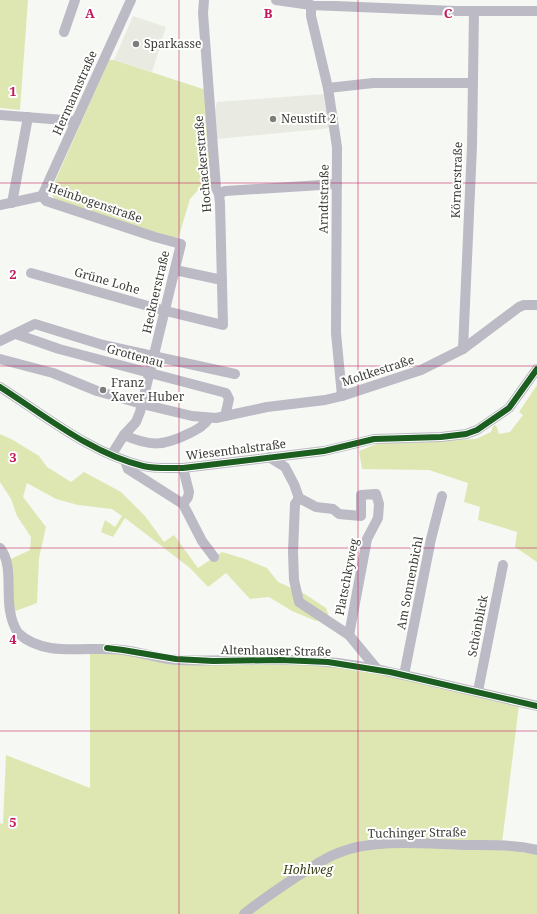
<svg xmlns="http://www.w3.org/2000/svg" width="537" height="914" viewBox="0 0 537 914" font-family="'Noto Serif',serif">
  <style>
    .built { fill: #e9ebe2 }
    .green { fill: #dee7b2 }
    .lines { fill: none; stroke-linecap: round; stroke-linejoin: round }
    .minor { stroke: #bbbac5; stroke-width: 10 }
    .cycleway-casing { stroke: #fffffe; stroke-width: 8 }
    .cycleway { stroke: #1b5e20; stroke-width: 6 }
    .grid { fill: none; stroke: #c2185b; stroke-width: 1; stroke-opacity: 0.55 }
    .poi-dot { fill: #7d7e7b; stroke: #fffffe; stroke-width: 1.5 }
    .labels { text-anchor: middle; stroke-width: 4; stroke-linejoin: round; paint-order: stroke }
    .poi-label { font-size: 12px; fill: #3c3c3a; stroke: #fffffe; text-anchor: start }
    .street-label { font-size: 12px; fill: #3c3c3a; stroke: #fffffe }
    .park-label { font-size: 12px; font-style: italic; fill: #373c13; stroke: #fffffe }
    .grid-label { font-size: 13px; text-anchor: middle; font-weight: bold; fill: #c2185b; stroke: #fffffe; stroke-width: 4; stroke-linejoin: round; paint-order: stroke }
  </style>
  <rect width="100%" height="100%" fill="#f6f8f3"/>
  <g class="built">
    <path d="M133,16L166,27L152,72L114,60Z"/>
    <path d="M324,94L332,128L217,139L215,110L217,102Z"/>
  </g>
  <g class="green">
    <path d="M0,0H28L20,110L0,108Z"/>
    <path d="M109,60H114L206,90L212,187L200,188L190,199L178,239L58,202C53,197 51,195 52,188Z"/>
    <path d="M537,385V562L515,547L517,532L478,520L480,507L464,502L468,483L429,470L362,469L359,451L379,443L476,439L491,432L493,426L496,425L499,434L510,432L523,415L519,412Z"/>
    <path d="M0,434L13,440L39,456L47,467L71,482L84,472L121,492L145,516L164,542L174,535L198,568L222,552L245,559L267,568L278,582L303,593L326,608L329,616L316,621L292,611L269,597L250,599L226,573L208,587L190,568L125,518L113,537L101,532L105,520L115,527L122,516L112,509L78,505L56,499L27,483L23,497L46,527L39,558L37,603L13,612L11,559L30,550L31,537L17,516L11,499L0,482Z"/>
    <path d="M90,652L298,663L364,671L519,705L502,843L524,853L525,849L537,852V914H0V823L3,824L6,755L90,788Z"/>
  </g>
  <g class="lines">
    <g class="minor">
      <path d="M276,0L311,5L455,11H537"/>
      <path d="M311,5V16L328,88L337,147L336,333L342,396"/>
      <path d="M64,32L75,0"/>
      <path d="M328,88L373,83H473"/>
      <path d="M0,115L76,121"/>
      <path d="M219,194L225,191L337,184"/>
      <path d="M42,196L46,201L155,237L181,244L140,412L136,422L124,435L112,454"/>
      <path d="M42,196L131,0"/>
      <path d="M12,203L28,117"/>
      <path d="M0,205L42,196"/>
      <path d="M175,270L222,280"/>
      <path d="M31,273L166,311L223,325L220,203L219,194L216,188L203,13L204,0"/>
      <path d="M16,334L59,349L226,393L229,399L225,416"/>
      <path d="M0,341L35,324L103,345L235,374"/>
      <path d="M463,349L472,146L474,11"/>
      <path d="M0,359L53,373L97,391L142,404L192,416L216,418L267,407L325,400L342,396L421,370L463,349L519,307L524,305H537"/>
      <path d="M0,387C44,415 92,454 143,466C156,469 169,468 183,468L324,451L374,439L441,437L466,434L477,430L509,408L537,369"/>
      <path d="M124,435C151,447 164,446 190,433C198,429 204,426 209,418"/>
      <path d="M269,457L285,467L294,484L299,498L316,507L333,509L339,514L361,516V495L376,494L379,504L378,518L367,539L349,635"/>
      <path d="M125,461L128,469L183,504L202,541L214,557"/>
      <path d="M183,468L189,492L188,497L183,504"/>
      <path d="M299,498L295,504L293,552L294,580L299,602L349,635L377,669"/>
      <path d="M0,548C17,569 0,605 18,633C46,659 89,645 123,650C142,652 159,659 178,660C228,662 278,657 327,662C363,665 399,674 434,682C469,690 503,698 537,706"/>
      <path d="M404,675L431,539L442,496"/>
      <path d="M478,691L503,565"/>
      <path d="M244,914C260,901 278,889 296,877C310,869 322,859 338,853C375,838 425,844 464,845C488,845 513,844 537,850"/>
    </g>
    <defs>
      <g id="cycleway">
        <path d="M0,387C44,415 92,454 143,466C156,469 169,468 183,468L324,451L374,439L441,437L466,434L477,430L509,408L537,369"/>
        <path d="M107,648L123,650L176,659L213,661L281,660L328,662L390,672L537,706"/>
      </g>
    </defs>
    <use href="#cycleway" class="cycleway-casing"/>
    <use href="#cycleway" class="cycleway"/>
  </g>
  <path class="grid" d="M179,0V914M358,0V914M0,183H537M0,366H537M0,548H537M0,731H537"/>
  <g class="poi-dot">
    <circle cx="136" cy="44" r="4"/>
    <circle cx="273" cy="119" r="4"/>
    <circle cx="103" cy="390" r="4"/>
  </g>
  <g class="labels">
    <g class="poi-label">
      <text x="144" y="48">Sparkasse</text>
      <text x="281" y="123">Neustift 2</text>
      <text x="111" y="387">Franz<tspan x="111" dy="14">Xaver Huber</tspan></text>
    </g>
    <g class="street-label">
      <text transform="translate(75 93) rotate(-66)" y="4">Hermannstraße</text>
      <text transform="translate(203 164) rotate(-95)" y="4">Hochackerstraße</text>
      <text transform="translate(457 180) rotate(-88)" y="4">Körnerstraße</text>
      <text transform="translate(324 199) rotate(-89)" y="4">Arndtstraße</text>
      <text transform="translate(95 203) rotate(19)" y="4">Heinbogenstraße</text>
      <text transform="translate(107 281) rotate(16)" y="4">Grüne Lohe</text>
      <text transform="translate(156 292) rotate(-77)" y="4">Hecknerstraße</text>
      <text transform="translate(135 356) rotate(15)" y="4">Grottenau</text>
      <text transform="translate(378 371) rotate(-18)" y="4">Moltkestraße</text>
      <text transform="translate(236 450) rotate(-7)" y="4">Wiesenthalstraße</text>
      <text transform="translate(347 577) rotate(-79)" y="4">Platschkyweg</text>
      <text transform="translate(410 583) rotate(-79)" y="4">Am Sonnenbichl</text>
      <text transform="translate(478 626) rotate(-79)" y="4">Schönblick</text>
      <text transform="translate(276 651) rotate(1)" y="4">Altenhauser Straße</text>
      <text transform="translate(417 833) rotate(-1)" y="4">Tuchinger Straße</text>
    </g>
    <g class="park-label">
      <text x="308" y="874">Hohlweg</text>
    </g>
  </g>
  <g class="grid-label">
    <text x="90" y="18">A</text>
    <text x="268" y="18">B</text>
    <text x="448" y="18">C</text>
    <text x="13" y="96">1</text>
    <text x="13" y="279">2</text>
    <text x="13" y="462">3</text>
    <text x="13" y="644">4</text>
    <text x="13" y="827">5</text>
  </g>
</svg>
